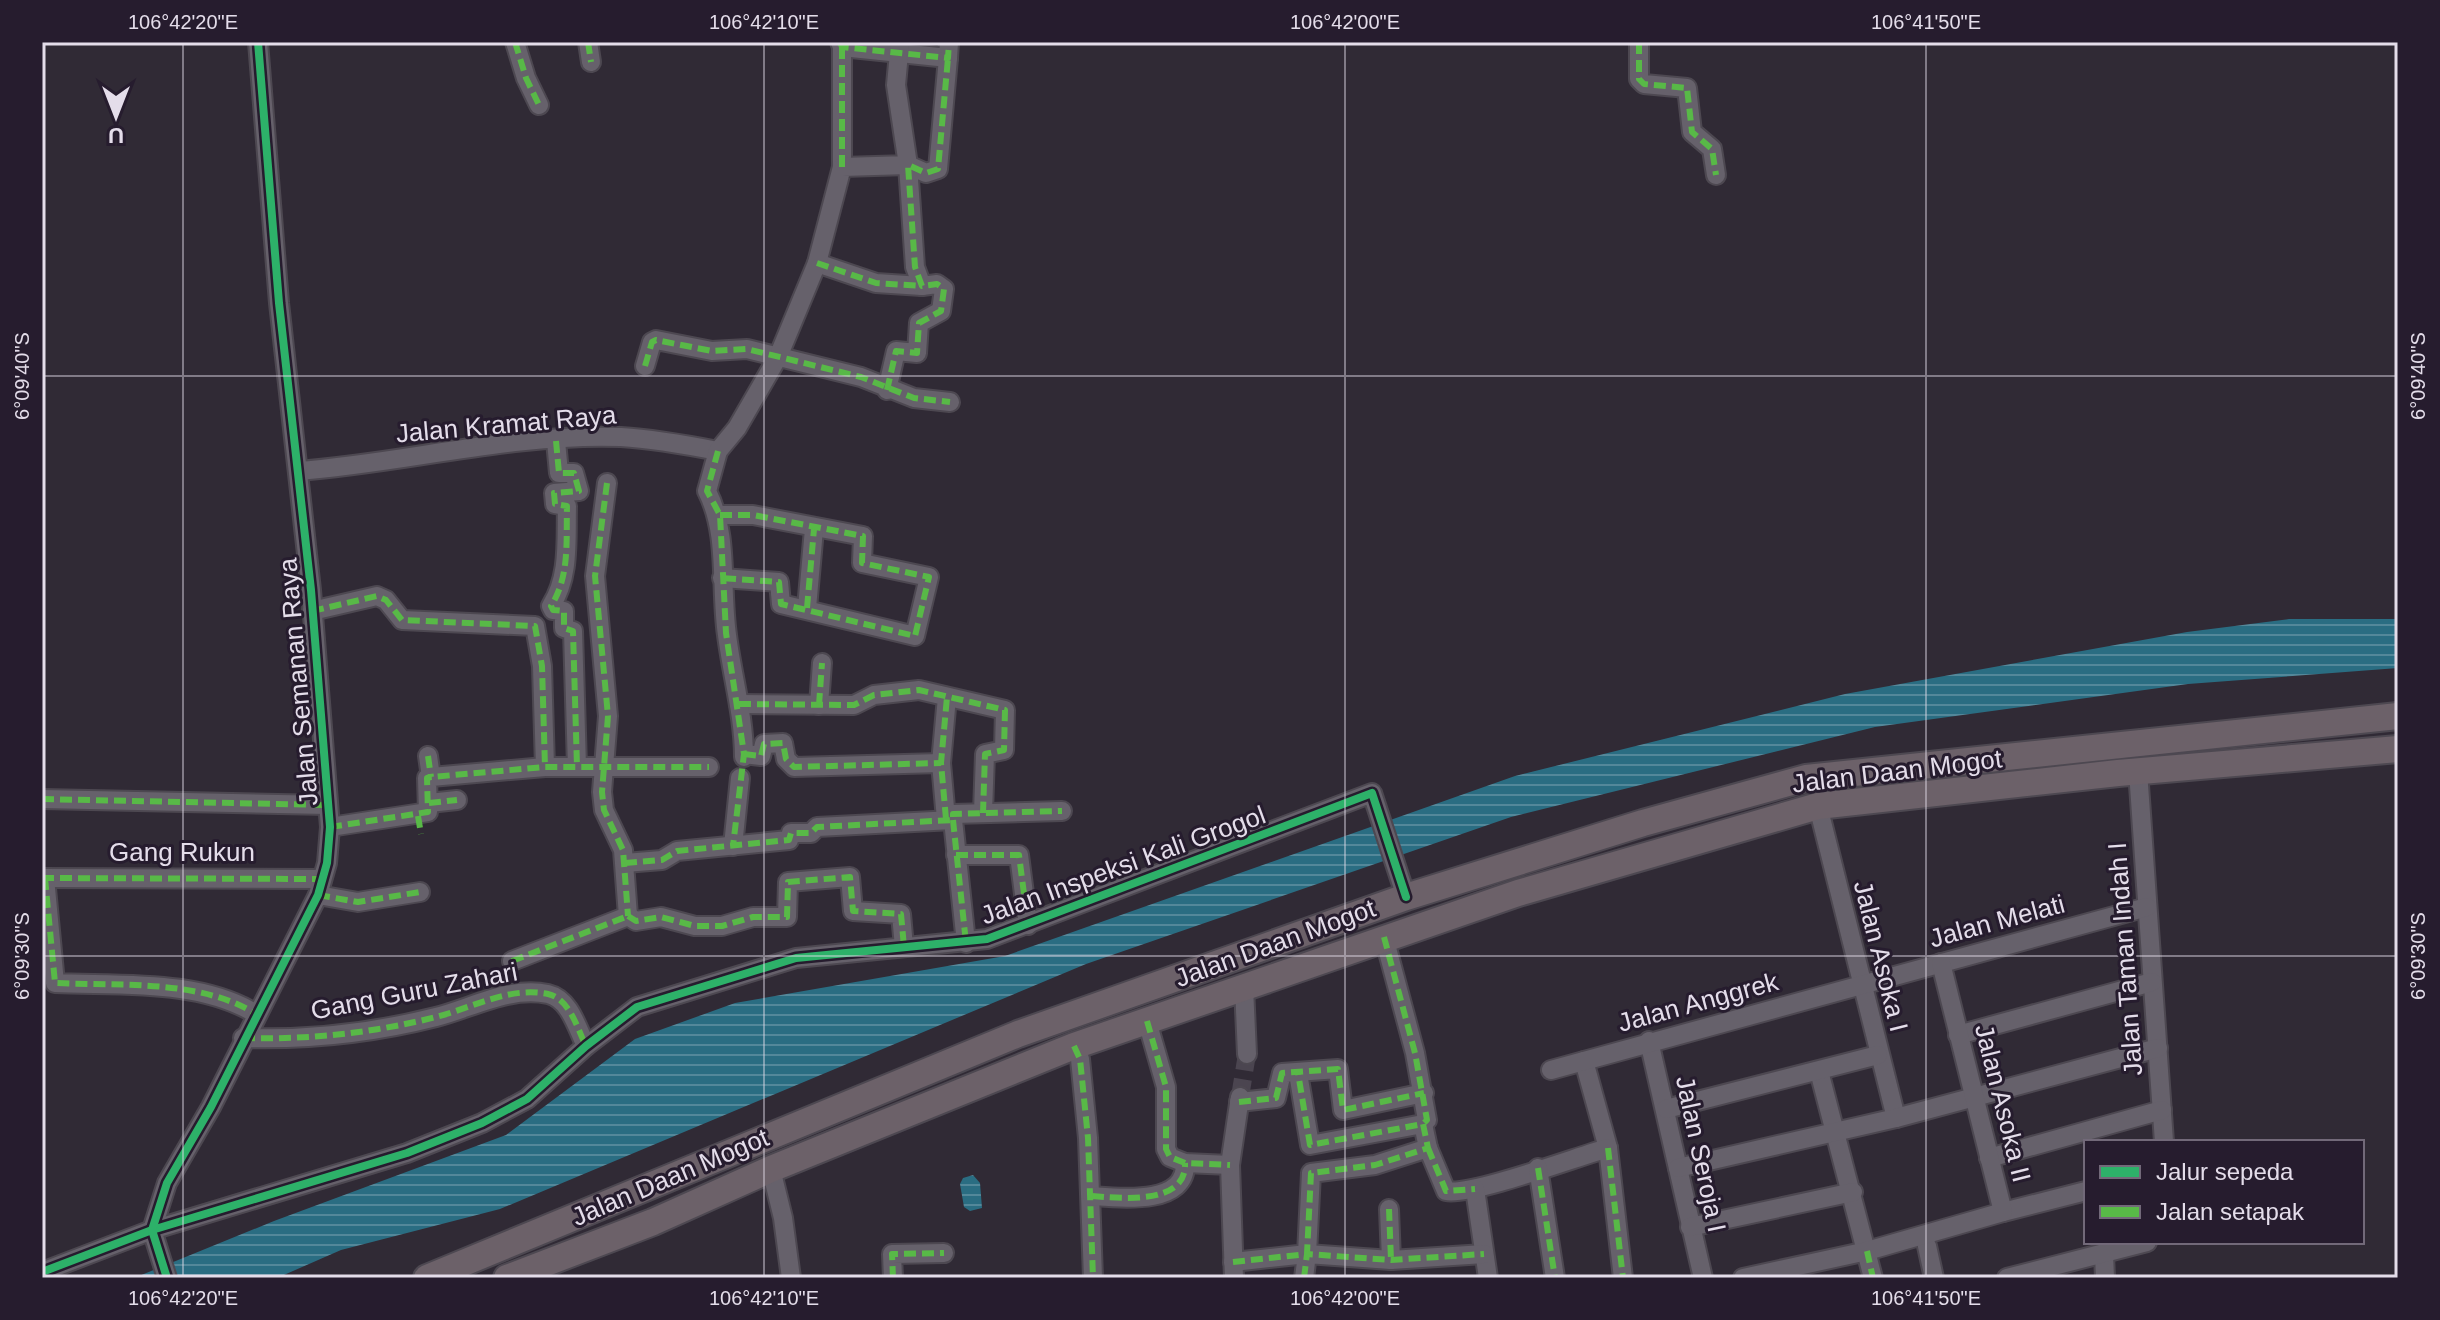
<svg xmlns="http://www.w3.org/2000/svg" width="2440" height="1320" viewBox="0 0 2440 1320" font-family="Arial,sans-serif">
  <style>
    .water { fill: url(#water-rules) }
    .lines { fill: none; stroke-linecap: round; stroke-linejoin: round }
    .minor-tunnel { stroke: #4b4550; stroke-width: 18; stroke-dasharray: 18 9; stroke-linecap: butt }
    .minor-casing { stroke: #4d4851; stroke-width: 22 }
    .highway-casing { stroke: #4d4851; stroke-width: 30 }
    .minor { stroke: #66616b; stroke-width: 18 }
    .highway { stroke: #6c6169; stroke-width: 26 }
    .quiet { stroke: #58b947; stroke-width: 6; stroke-dasharray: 12 6; stroke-linecap: butt }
    .cycleway-casing { stroke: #261c2e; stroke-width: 13 }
    .cycleway { stroke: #2db169; stroke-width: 8 }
    .ticks { fill: none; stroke: #e4ddea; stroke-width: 2; stroke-opacity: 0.45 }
    .labels { text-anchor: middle; stroke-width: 6; stroke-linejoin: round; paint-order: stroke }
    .street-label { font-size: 26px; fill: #e4ddea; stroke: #261c2e }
    .neatline { fill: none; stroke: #e4ddea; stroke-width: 3 }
    .ticks-label { font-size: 20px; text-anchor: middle; fill: #e4ddea }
  </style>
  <defs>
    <pattern id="water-rules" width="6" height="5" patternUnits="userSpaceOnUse" patternTransform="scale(2)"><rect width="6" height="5" fill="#2a6d82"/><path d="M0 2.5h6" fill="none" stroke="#53889a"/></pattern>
  </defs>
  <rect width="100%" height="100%" fill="#302a35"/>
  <g class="water">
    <path d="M2289,619H2398V668L2188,684L1875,727L1511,817L1086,964L500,1209L341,1250L277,1278H134L274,1221L506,1135L635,1039L735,1003L1005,956L1515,776L1845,694L2187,632Z"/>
    <path d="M973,1175L980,1183L982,1208L970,1211L964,1207L960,1184L963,1178Z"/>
  </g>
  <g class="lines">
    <path class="minor-tunnel" d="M1240,1097L1247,1054"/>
    <defs>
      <g id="minor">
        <path d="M515,42L526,78L539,105"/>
        <path d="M588,42L591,62"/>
        <path d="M840,42L842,47L948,58L949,42"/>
        <path d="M1639,42V79L1644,84L1687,88L1692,132L1712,149L1716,175"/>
        <path d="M842,47V167"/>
        <path d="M817,263L876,283L922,286"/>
        <path d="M645,366L652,342L656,340L712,351L747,349L861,377L914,398L950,402"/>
        <path d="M887,390L896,351L917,353L919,323L941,311L944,289L937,284L922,286L915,267L908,165L926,173L938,169L948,58"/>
        <path d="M556,441L559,473H574L579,491L554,493L555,504L567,506C566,541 570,576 551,606L553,610L564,611V628L573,631L577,767"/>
        <path d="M298,471C405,463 513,433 621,437C653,439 687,445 718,451"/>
        <path d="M607,483L595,576L608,716L602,792L604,810L623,850L628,916"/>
        <path d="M720,515H753L863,536L862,563L929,577L915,636L781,604L779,582L722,578"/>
        <path d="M807,608L814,529"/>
        <path d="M312,611L377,596L386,600L402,620L535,626L542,666L545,767"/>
        <path d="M739,704L854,705L874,695L919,690L1005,710L1004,750L985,754L983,813"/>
        <path d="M819,705L822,663"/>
        <path d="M744,754L761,756L764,744L783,743L786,759L794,767L941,763"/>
        <path d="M428,756L431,777"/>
        <path d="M744,757C744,716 732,675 727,635C720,587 729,534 707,491L718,451L737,428L778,357L817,263L842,167L908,165L896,85L900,42"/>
        <path d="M2138,771L2164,1142"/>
        <path d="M42,799L328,805"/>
        <path d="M429,803L457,800"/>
        <path d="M1818,806L1896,1118"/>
        <path d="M946,819L941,763L947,697"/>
        <path d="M953,820L966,943"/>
        <path d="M330,827L428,812L427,778L431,777L545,767H709"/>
        <path d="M733,846L740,778"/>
        <path d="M956,855H1019L1028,925"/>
        <path d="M625,863L662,860L677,851L789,840L791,833H811L817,827L953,820V814L1062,811"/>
        <path d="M42,878L322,879"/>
        <path d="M45,878L55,983C119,986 200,979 256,1014"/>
        <path d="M318,895L358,902L420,892"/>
        <path d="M628,916L636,921L661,917L695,926H722L753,917H787L788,882L850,877L853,911L901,914L904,947"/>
        <path d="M1384,937L1415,1053L1427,1120L1423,1124"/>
        <path d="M512,961L628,916"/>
        <path d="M1244,987L1247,1054"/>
        <path d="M1147,1021L1166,1087V1149L1170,1157L1185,1163L1230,1165"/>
        <path d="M1958,1035L2152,982"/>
        <path d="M243,1038C307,1040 373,1033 436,1017C472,1008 509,986 548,994C570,999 577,1028 586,1046"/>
        <path d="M1649,1041L1703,1278"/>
        <path d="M1074,1046L1080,1059L1088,1138L1093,1278"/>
        <path d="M1584,1061L1608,1148L1623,1278"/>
        <path d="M1551,1070L2147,907"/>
        <path d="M1819,1071L1873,1278"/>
        <path d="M1239,1102L1276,1098L1282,1073L1338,1069L1343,1110L1424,1093"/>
        <path d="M1666,1109L1878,1055"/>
        <path d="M1428,1148L1446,1191C1472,1196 1576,1157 1608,1148"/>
        <path d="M1989,1158L2162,1110"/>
        <path d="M1538,1168L1555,1278"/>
        <path d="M1678,1168L1896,1118L2158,1048"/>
        <path d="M771,1169L783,1218L791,1278"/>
        <path d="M1475,1189L1488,1278"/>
        <path d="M1092,1196C1119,1198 1187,1206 1185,1163"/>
        <path d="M1389,1209L1391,1260"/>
        <path d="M2003,1212L2086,1191"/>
        <path d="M1690,1227L1853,1192"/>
        <path d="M1927,1246L1934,1278"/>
        <path d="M2104,1254L2105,1278"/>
        <path d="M1233,1262L1307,1254L1311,1173L1375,1165L1428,1148L1423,1124L1310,1145L1298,1073"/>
        <path d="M42,1272L152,1230L407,1153L482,1123L527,1099L586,1046L637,1007L796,958L987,939L1372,793L1406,897"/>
        <path d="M167,1278L152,1230L167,1183L211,1107L318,895L327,863L330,827L311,590L279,303L258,42"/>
        <path d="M893,1278L892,1254L944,1253"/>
        <path d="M1234,1278L1230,1165L1240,1097"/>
        <path d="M1304,1278L1307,1254L1391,1260L1484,1254"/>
        <path d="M1743,1278L1867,1251L2003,1212L1941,963"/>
        <path d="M2007,1278L2147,1242"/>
      </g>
      <g id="highway">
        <path d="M427,1278L1018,1034L1406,897L1643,823L1806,778L2398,716"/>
        <path d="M507,1278L653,1222L771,1169L1074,1046L1518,893L1818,806L2118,773L2398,749"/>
      </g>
    </defs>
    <use href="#minor" class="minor-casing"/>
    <use href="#highway" class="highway-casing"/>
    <use href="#minor" class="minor"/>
    <use href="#highway" class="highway"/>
    <g class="quiet">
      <path d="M515,42L526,78L539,105"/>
      <path d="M588,42L591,62"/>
      <path d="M840,42L842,47L948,58L949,42"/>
      <path d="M1639,42V79L1644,84L1687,88L1692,132L1712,149L1716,175"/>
      <path d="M842,47V167"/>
      <path d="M817,263L876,283L922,286"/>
      <path d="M645,366L652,342L656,340L712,351L747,349L861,377L914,398L950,402"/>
      <path d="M887,390L896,351L917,353L919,323L941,311L944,289L937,284L922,286L915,267L908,165L926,173L938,169L948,58"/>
      <path d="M556,441L559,473H574L579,491L554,493L555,504L567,506C566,541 570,576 551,606L553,610L564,611V628L573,631L577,767"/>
      <path d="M718,451L707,491L720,515L726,633L744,754L733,846"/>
      <path d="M607,483L595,576L608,716L602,792L604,810L623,850L628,916"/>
      <path d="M720,515H753L863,536L862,563L929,577L915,636L781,604L779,582L722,578"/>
      <path d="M807,608L814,529"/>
      <path d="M312,611L377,596L386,600L402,620L535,626L542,666L545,767"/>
      <path d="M739,704L854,705L874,695L919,690L1005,710L1004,750L985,754L983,813"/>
      <path d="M819,705L822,663"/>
      <path d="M744,754L761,756L764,744L783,743L786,759L794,767L941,763"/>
      <path d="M428,756L431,777"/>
      <path d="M42,799L328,805"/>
      <path d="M429,803L457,800"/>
      <path d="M418,816L421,834"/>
      <path d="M946,819L941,763L947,697"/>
      <path d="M953,820L966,943"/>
      <path d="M330,827L428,812L427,778L431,777L545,767H709"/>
      <path d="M956,855H1019L1028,925"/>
      <path d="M625,863L662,860L677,851L789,840L791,833H811L817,827L953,820V814L1062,811"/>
      <path d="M42,878L322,879"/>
      <path d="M45,878L55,983C119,986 200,979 256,1014"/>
      <path d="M318,895L358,902L420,892"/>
      <path d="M628,916L636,921L661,917L695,926H722L753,917H787L788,882L850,877L853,911L901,914L904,947"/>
      <path d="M1384,937L1415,1053L1427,1120L1423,1124"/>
      <path d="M512,961L628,916"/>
      <path d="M1147,1021L1166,1087V1149L1170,1157L1185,1163L1230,1165"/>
      <path d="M243,1038C307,1040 373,1033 436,1017C472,1008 509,986 548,994C570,999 577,1028 586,1046"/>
      <path d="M1074,1046L1080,1059L1088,1138L1093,1278"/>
      <path d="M1239,1102L1276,1098L1282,1073L1338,1069L1343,1110L1424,1093"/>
      <path d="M1428,1148L1446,1191L1475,1189"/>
      <path d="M1608,1148L1623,1278"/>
      <path d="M1538,1168L1555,1278"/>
      <path d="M1092,1196C1119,1198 1187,1206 1185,1163"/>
      <path d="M1389,1209L1391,1260"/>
      <path d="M1867,1251L1873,1278"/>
      <path d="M1233,1262L1307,1254L1311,1173L1375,1165L1428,1148L1423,1124L1310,1145L1298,1073"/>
      <path d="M893,1278L892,1254L944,1253"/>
      <path d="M1304,1278L1307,1254L1391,1260L1484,1254"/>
    </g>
    <defs>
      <g id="cycleway">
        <path d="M42,1272L152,1230L407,1153L482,1123L527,1099L586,1046L637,1007L796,958L987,939L1372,793L1406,897"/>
        <path d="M167,1278L152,1230L167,1183L211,1107L318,895L327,863L330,827L311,590L279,303L258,42"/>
      </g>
    </defs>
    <use href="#cycleway" class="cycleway-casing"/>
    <use href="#cycleway" class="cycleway"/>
  </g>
  <path class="ticks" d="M183,42V1278M764,42V1278M1345,42V1278M1926,42V1278M42,376H2398M42,956H2398"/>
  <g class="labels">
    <g class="street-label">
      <text transform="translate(506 424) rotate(-5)" y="9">Jalan Kramat Raya</text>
      <text transform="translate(298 682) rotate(-95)" y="9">Jalan Semanan Raya</text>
      <text transform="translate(1897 771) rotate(-7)" y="9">Jalan Daan Mogot</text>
      <text x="182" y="861">Gang Rukun</text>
      <text transform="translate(1123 865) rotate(-20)" y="9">Jalan Inspeksi Kali Grogol</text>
      <text transform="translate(1997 921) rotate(-15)" y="9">Jalan Melati</text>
      <text transform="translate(1275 943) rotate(-20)" y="9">Jalan Daan Mogot</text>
      <text transform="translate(1881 956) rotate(76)" y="9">Jalan Asoka I</text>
      <text transform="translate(2125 959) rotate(-94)" y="9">Jalan Taman Indah I</text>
      <text transform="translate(414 991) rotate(-11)" y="9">Gang Guru Zahari</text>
      <text transform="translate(1698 1002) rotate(-15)" y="9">Jalan Anggrek</text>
      <text transform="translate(2003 1103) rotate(76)" y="9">Jalan Asoka II</text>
      <text transform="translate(1701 1154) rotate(78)" y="9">Jalan Seroja I</text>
      <text transform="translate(670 1177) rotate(-23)" y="9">Jalan Daan Mogot</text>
    </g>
  </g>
  <rect width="2440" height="1320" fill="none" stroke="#261c2e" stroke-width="88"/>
  <rect x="2084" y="1140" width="280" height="104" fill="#261c2e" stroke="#726979" stroke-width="2"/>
  <rect x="2100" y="1166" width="40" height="12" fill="#2db169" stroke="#726979" stroke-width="2"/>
  <text x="2156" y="1180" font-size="24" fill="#e4ddea">Jalur sepeda</text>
  <rect x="2100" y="1206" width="40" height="12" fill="#58b947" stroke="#726979" stroke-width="2"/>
  <text x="2156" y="1220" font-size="24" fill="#e4ddea">Jalan setapak</text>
  <g transform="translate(116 116) rotate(180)" stroke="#261c2e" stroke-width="6" paint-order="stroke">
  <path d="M0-6L14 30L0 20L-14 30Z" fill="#e4ddea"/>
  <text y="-12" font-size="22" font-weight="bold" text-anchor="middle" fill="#e4ddea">U</text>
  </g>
  <rect x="44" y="44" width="2352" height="1232" class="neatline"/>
  <g class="ticks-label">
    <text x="183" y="29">106°42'20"E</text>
    <text x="764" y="29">106°42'10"E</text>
    <text x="1345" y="29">106°42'00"E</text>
    <text x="1926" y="29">106°41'50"E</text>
    <text transform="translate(2418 376) rotate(-90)" y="7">6°09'40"S</text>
    <text transform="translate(22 376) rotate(-90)" y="7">6°09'40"S</text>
    <text transform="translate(2418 956) rotate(-90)" y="7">6°09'30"S</text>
    <text transform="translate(22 956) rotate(-90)" y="7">6°09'30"S</text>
    <text x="183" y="1305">106°42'20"E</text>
    <text x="764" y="1305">106°42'10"E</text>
    <text x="1345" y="1305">106°42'00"E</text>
    <text x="1926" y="1305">106°41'50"E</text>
  </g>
</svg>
